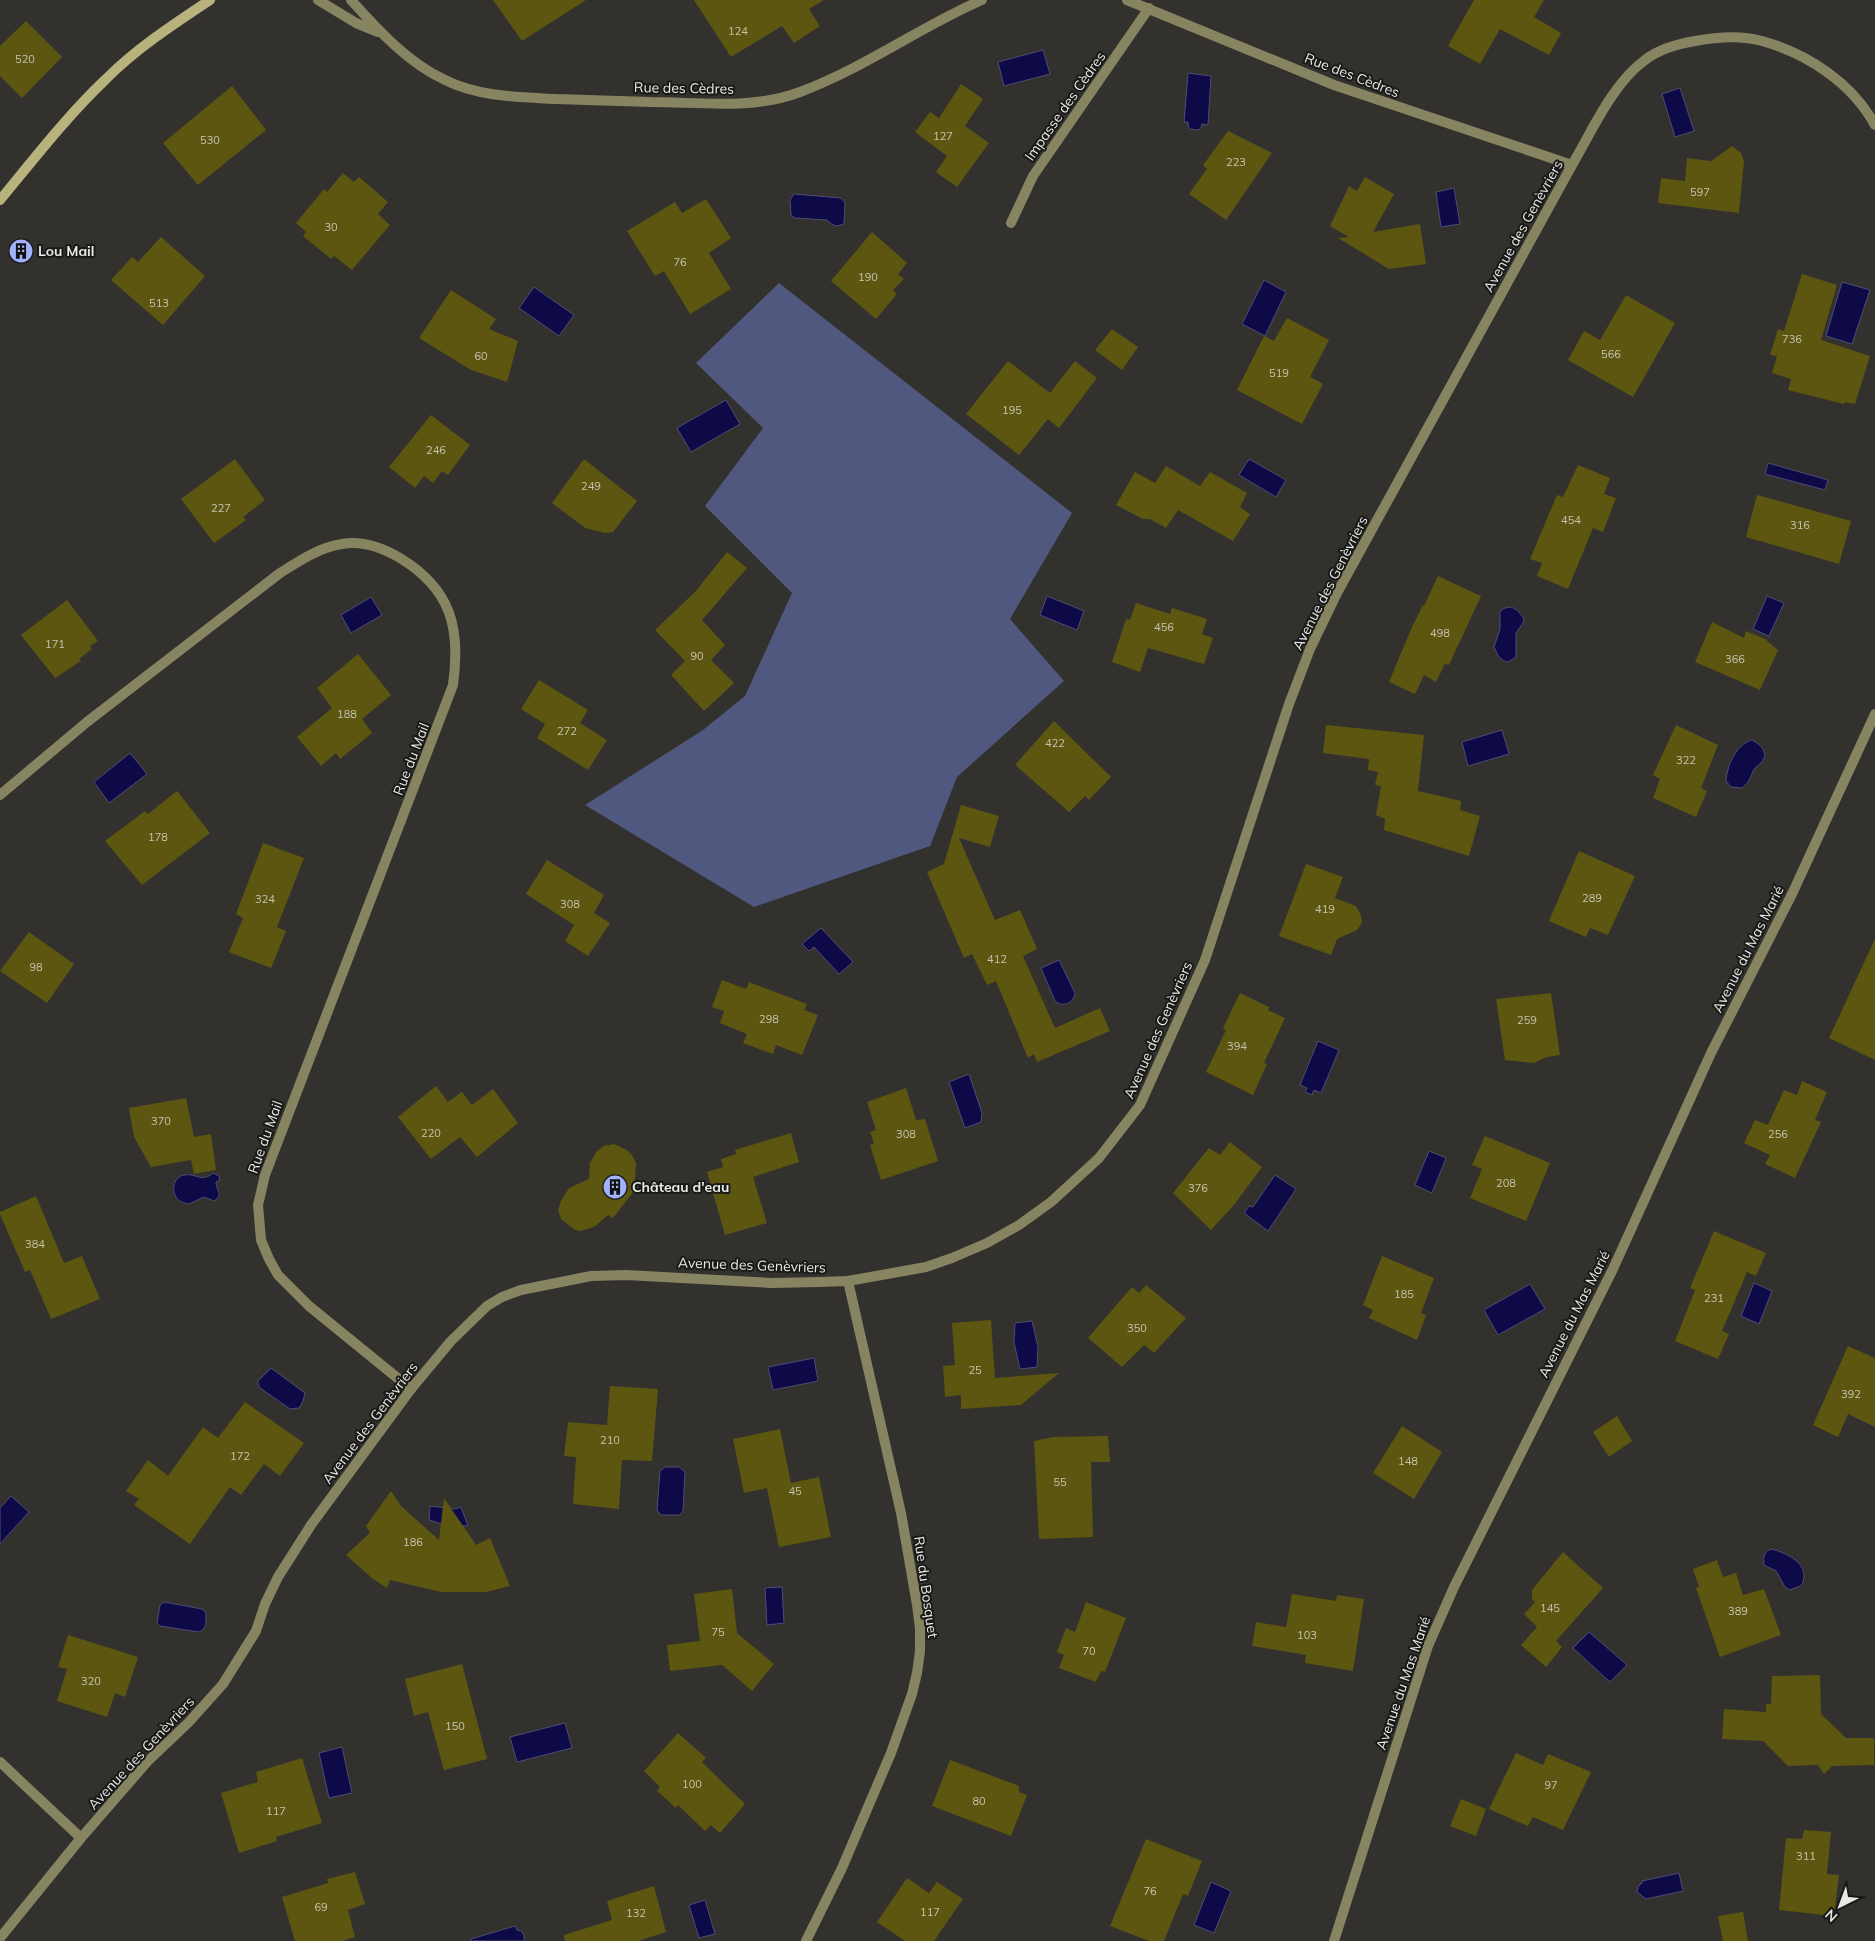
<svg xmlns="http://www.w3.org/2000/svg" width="1875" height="1941" viewBox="0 0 1875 1941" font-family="Mulish,sans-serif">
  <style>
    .green { fill: #50587f }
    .water { fill: #0d0a47; stroke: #4f4d76 }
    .building { fill: #5d5611 }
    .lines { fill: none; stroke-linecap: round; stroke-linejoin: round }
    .street { stroke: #878462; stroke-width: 10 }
    .secondary { stroke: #b8b27c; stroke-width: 10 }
    .labels { text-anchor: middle; stroke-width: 4; stroke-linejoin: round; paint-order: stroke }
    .number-label { font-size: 11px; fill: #c5c4b0 }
    .street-label { font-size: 14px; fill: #e8e8e5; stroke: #191917 }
    .poi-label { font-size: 14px; font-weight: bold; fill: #e8e8e5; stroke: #191917; text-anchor: start }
  </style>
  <rect width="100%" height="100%" fill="#32312d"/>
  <path class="green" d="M779,283L1072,513L1010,619L1064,681L957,777L930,846L754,907L585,805L703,730L745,696L792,593L705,506L763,428L696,363Z"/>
  <g class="water">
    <path d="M1043,50L1050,74L1004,86L998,62Z"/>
    <path d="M1188,73L1211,76L1208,125L1202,124L1201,128L1198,130L1189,129L1188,122H1184Z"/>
    <path d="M1680,88L1694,131L1675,137L1662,94Z"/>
    <path d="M1454,188L1460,224L1441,227L1436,192Z"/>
    <path d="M794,194L841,198L845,203L844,224L837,226L831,224L827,220L795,218L791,215L790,200Z"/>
    <path d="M1264,280L1286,292L1265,336L1242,324Z"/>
    <path d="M1842,282L1870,290L1852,344L1826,336Z"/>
    <path d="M534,287L574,315L559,336L519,308Z"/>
    <path d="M726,400L740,424L691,452L677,428Z"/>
    <path d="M1249,459L1286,480L1276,497L1239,475Z"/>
    <path d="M1768,463L1828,480L1825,490L1765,474Z"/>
    <path d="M1047,596L1084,611L1077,630L1040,615Z"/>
    <path d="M1767,596L1784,603L1769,636L1753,629Z"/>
    <path d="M371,597L382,615L351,633L341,615Z"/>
    <path d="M1511,607L1517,610L1524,618L1523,623L1516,633V657L1508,662L1504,661L1498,656L1494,647L1500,629V611L1505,608Z"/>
    <path d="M1502,730L1509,754L1468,766L1462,742Z"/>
    <path d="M1752,740C1760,744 1769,752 1762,762C1759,765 1755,767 1753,771C1750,778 1749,783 1742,788L1731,787L1726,781C1727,766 1736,744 1752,740Z"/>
    <path d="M130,753L147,774L109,803L94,782Z"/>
    <path d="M821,928L853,962L839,974L814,947L809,951L802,944Z"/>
    <path d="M1059,960L1075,993C1074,1003 1063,1008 1055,1001L1041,968Z"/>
    <path d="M1318,1041L1339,1050L1321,1093L1314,1090L1312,1095L1305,1092L1307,1088L1300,1085Z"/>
    <path d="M969,1074L982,1113L981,1122L965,1128L949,1082Z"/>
    <path d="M1429,1151L1446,1158L1432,1193L1415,1185Z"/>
    <path d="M213,1173L219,1176L220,1180L216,1182C216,1191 224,1194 214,1201L204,1197L189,1204C184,1203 179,1202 176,1197C171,1189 174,1177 184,1175C196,1173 202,1183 213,1173Z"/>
    <path d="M1275,1175L1296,1189L1268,1231L1244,1213L1249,1206L1253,1207Z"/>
    <path d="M1754,1283L1772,1291L1759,1324L1741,1316Z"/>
    <path d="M1530,1284L1545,1309L1498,1335L1484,1310Z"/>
    <path d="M1032,1321L1038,1347L1037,1367L1020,1369L1014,1343L1015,1323Z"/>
    <path d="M814,1358L818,1381L773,1390L768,1367Z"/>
    <path d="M271,1368L305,1393L303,1401L299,1408L290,1409L260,1388L258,1384V1381Z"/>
    <path d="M665,1467H679L685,1472L683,1511L680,1515H661L657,1510L660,1471Z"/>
    <path d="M11,1496L29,1512L0,1544V1508Z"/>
    <path d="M430,1506L455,1509L461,1507L468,1526L445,1525L429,1520Z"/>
    <path d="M1772,1549C1788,1554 1811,1564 1802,1585L1790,1590L1785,1587L1776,1571L1764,1565C1763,1557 1764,1551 1772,1549Z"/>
    <path d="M782,1587L784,1623L767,1625L765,1588Z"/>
    <path d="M164,1602L202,1609L206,1613C206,1621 207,1629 199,1632L160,1626L157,1623L160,1605Z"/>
    <path d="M1589,1632L1627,1665L1610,1682L1573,1648Z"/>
    <path d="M565,1723L572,1748L517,1762L510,1737Z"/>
    <path d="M342,1747L352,1793L329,1798L319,1753Z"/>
    <path d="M1679,1873L1683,1891L1646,1899L1637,1892L1638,1887L1642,1883V1881Z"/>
    <path d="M1211,1882L1231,1891L1214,1933L1194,1925Z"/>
    <path d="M705,1900L715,1934L699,1938L689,1905Z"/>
    <path d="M515,1926L517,1930L521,1931L524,1935V1941H471V1939Z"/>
  </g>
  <g class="building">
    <path d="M493,0H586L522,41Z"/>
    <path d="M694,0H824L809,9L820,26L794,43L782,26L731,57Z"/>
    <path d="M1474,0H1544L1534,17L1561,33L1549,55L1500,29L1480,64L1448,46Z"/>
    <path d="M26,21L62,57L22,98L0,76V46Z"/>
    <path d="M961,84L983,99L965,126L989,143L957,187L936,172L947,156L915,132L930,112L939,118Z"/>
    <path d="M232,86L266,130L198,185L163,143Z"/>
    <path d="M1228,131L1272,153L1226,220L1189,194L1207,169L1203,165Z"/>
    <path d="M1732,146L1741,153L1744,161L1739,213L1658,203L1661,178L1685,181L1687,158L1711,161Z"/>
    <path d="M343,173L354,182L359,177L388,202L378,214L390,225L352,270L334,256L331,259L303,236L306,232L296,223L324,189L327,192Z"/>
    <path d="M1365,177L1394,194L1373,232L1420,224L1426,264L1389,269L1338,238L1349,237L1330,226L1349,186L1357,191Z"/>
    <path d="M706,199L731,238L709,253L731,289L690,314L664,271L655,276L627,231L675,202L682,213Z"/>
    <path d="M872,232L907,263L898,274L904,279L893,290L897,294L876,319L831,281Z"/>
    <path d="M161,237L205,276L163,325L111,280L132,257L138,262Z"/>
    <path d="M1802,274L1837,285L1821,340L1870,356L1855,404L1845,402L1844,404L1788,390L1791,379L1772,373L1777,356L1770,355L1778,329L1784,331Z"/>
    <path d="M451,290L496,319L489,329L518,341L507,382L471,370L419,338Z"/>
    <path d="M1626,295L1675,323L1633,397L1568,360L1584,331L1600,340Z"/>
    <path d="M1287,318L1329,340L1310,377L1323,384L1302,424L1237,390L1264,336L1274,341Z"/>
    <path d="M1112,329L1138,347L1122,370L1095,350Z"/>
    <path d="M1008,361L1050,393L1075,361L1097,378L1059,428L1048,419L1019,455L966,414Z"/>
    <path d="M431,415L470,445L448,475L442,471L433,483L424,476L415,488L389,467Z"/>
    <path d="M235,459L265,500L243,517L246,520L214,543L181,499Z"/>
    <path d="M584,459L637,501L613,532L605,533L585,528L552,503Z"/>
    <path d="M1578,465L1610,478L1604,494L1616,498L1603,532L1593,528L1568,589L1537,576L1542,563L1530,559L1557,495L1563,497Z"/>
    <path d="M1166,466L1200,486L1210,472L1247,493L1240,507L1250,514L1233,541L1178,510L1166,528L1150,519H1143L1116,505L1135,472L1155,483Z"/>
    <path d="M1757,495L1851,521L1839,564L1746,537Z"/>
    <path d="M727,552L747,568L702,620L725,645L711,660L734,683L704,711L671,675L685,661L655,630L695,592Z"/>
    <path d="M1438,576L1481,596L1449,665L1445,664L1436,682L1424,675L1415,694L1389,682L1412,627L1423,605L1424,606Z"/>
    <path d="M67,600L98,641L90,646L92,649L79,659L81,661L55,678L21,635Z"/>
    <path d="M1136,603L1170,614L1172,608L1207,619L1202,634L1213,638L1204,664L1148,648L1140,672L1112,662L1126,619L1130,620Z"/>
    <path d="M1712,622L1744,638L1746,631L1765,639L1778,650L1760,690L1695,662Z"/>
    <path d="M358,654L391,695L362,719L372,733L340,759L336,753L321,766L297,737L332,708L317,688Z"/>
    <path d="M539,680L588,710L580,723L607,740L588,770L537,738L545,724L521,709Z"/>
    <path d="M1054,721L1111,777L1089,800L1085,796L1069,812L1015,765Z"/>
    <path d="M1326,725L1424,735L1418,791L1461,801L1460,810L1480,816L1469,856L1384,830L1385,819L1376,815L1381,786L1375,785L1378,772L1368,770L1369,759L1323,753Z"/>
    <path d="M1676,725L1718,745L1701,788L1707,791L1696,817L1653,798L1660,779L1653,775Z"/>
    <path d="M177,791L210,833L142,885L105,841L145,811L148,814Z"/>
    <path d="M961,805L999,816L990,847L959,838L995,920L1020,910L1037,949L1023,956L1055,1028L1100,1008L1110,1031L1037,1062L1034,1054L1028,1058L996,981L987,985L972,954L964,958L927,872L944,864Z"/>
    <path d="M263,843L304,858L277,927L286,931L271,968L229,952L243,918L236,914Z"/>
    <path d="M1579,851L1635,876L1608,935L1590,928L1586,937L1549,921Z"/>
    <path d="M547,860L604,895L594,913L610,923L588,956L565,941L574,925L526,894Z"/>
    <path d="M1306,864L1343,877L1335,898L1356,906L1361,915L1362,923L1357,930L1337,939L1331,955L1279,936Z"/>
    <path d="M29,932L74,964L47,1003L0,971Z"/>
    <path d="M1875,939V1060L1829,1038Z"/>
    <path d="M722,980L746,989L749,982L807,1004L804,1010L818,1015L802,1055L776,1045L773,1054L743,1043L747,1034L720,1023L724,1011L712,1007Z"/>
    <path d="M1240,993L1269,1007L1268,1010L1285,1018L1264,1063L1267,1064L1253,1095L1206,1072L1226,1030L1223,1028Z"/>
    <path d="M1551,993L1560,1055L1547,1057L1534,1063L1505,1060L1496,999Z"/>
    <path d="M1802,1081L1827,1092L1815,1120L1821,1122L1795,1178L1765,1164L1770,1155L1744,1143L1755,1120L1768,1125L1784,1090L1797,1095Z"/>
    <path d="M436,1086L448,1102L462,1092L472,1105L493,1089L518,1123L477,1157L460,1137L431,1159L398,1117Z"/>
    <path d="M906,1088L916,1120L925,1119L938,1161L881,1180L870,1145L874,1143L870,1132L876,1130L867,1102Z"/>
    <path d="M186,1098L194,1137L211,1134L216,1170L194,1174L191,1160L151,1167L134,1137L129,1108Z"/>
    <path d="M791,1133L799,1162L753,1177L767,1223L725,1235L707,1172L723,1167L721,1159L736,1154L735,1150Z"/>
    <path d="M1485,1136L1550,1163L1526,1221L1470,1198L1482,1169L1472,1165Z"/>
    <path d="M1230,1142L1262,1167L1234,1205L1211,1230L1173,1193L1209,1148L1220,1155Z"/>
    <path d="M614,1144L627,1150L632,1155L636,1163L634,1191L613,1218L608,1215L594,1227L580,1231L575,1230L561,1219L558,1210L561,1201L569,1188L589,1179L590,1163L597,1151L604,1146Z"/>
    <path d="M36,1196L64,1263L82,1256L100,1299L51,1319L30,1270L25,1272L0,1214V1212Z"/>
    <path d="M1714,1231L1766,1253L1756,1276L1747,1272L1722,1331L1729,1334L1718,1359L1675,1341L1695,1290L1690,1288Z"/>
    <path d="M1382,1256L1434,1278L1421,1313L1426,1315L1417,1340L1369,1318L1373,1310L1363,1305Z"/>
    <path d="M1146,1285L1186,1318L1154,1353L1144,1345L1122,1367L1088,1338L1132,1287L1139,1293Z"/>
    <path d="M991,1320L995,1378L1059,1373L1021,1405L961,1409V1395L945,1397L943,1366L955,1365L952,1323Z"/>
    <path d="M1848,1346L1875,1358V1427L1848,1414L1838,1437L1813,1425Z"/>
    <path d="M610,1386L658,1389L652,1461L622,1460L619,1509L573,1504L576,1457L564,1456L568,1422L607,1425Z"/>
    <path d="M245,1402L304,1443L280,1476L264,1464L241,1495L230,1487L190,1544L134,1505L139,1499L126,1491L148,1460L168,1476L203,1427L218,1438Z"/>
    <path d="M1617,1416L1632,1441L1609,1457L1593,1432Z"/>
    <path d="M1402,1426L1442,1452L1414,1499L1373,1473Z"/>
    <path d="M780,1429L791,1483L819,1477L831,1537L779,1547L767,1488L744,1493L733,1439Z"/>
    <path d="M1108,1436L1110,1462H1091L1093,1537L1039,1539L1034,1441L1053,1437Z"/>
    <path d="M391,1491L401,1506L439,1540L444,1498L476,1545L490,1538L510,1586L486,1592H441L390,1580L387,1588L373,1579L346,1555L370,1533L366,1526Z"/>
    <path d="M1563,1552L1603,1588L1556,1641L1562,1647L1546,1667L1521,1645L1537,1627L1524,1614L1535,1602L1532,1599V1590Z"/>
    <path d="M1717,1560L1723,1577L1736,1573L1743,1595L1764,1589L1781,1635L1720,1657L1696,1588L1699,1587L1693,1569Z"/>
    <path d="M732,1589L737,1633L774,1664L752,1691L722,1665L670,1671L667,1645L700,1641L694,1594Z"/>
    <path d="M1292,1594L1336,1601L1337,1595L1364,1599L1353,1671L1305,1663L1306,1655L1252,1646L1256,1622L1286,1627Z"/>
    <path d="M1086,1602L1126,1618L1105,1672L1101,1671L1096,1682L1059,1668L1064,1655L1057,1652L1066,1628L1075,1632Z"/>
    <path d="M68,1635L138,1657L125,1697L115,1693L107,1717L57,1701L67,1669L58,1667Z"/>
    <path d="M462,1664L487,1759L444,1770L428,1712L414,1716L405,1679Z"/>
    <path d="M1820,1675L1821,1714L1846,1738H1874V1765L1832,1766L1824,1774L1818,1765L1788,1766L1763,1741L1722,1739L1724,1709L1766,1712V1704H1771L1772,1676Z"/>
    <path d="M678,1733L706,1758L702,1762L745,1804L720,1833L711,1825L705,1831L678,1805L676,1808L657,1791L660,1787L644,1771Z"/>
    <path d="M1516,1753L1543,1765L1548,1754L1591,1772L1563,1830L1533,1817L1528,1826L1489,1809Z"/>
    <path d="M302,1758L322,1823L276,1837L277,1841L239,1853L221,1793L258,1782L256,1772Z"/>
    <path d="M950,1760L1019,1786V1792L1027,1795L1011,1836L932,1806Z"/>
    <path d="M1461,1799L1486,1809L1476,1836L1450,1826Z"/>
    <path d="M1804,1830L1831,1832L1827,1874L1839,1875L1834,1916L1779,1910L1786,1838L1802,1839Z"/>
    <path d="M1146,1839L1202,1861L1188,1896L1183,1894L1164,1941H1149L1110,1926Z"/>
    <path d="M355,1872L365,1904L348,1910L355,1937L342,1941H295L282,1897L328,1883L327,1879Z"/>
    <path d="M907,1878L929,1893L937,1882L963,1899L934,1941H905L877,1922Z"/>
    <path d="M654,1886L666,1932L638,1941H565L564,1935L612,1920L607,1901Z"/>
    <path d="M1743,1912L1748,1941H1723L1718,1916Z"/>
  </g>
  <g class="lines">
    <g class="street">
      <path d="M318,0L356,23L378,32"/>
      <path d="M351,0C378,30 408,63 445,80C479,97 519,97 556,99C587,100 619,101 650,102C699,102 753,110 800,92C864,68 920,27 982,0"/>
      <path d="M1127,0L1334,85L1572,165"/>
      <path d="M1011,223L1033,176L1149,8"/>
      <path d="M0,795L87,722L280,573C299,561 320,547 342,544C363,540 383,548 400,558C451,589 461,628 453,685L265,1175L258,1205L261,1240L269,1259L278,1275L309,1306L411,1389"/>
      <path d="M0,1762L81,1838"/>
      <path d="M0,1938L81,1838L147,1762L189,1722L223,1684L256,1631L265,1604L278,1577L311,1525L411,1389L451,1341L487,1306L502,1297L521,1290L591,1276L626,1275L771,1283L819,1282L848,1281L926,1267L952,1258L987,1243L1019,1225L1051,1202L1099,1158L1140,1105L1205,960L1289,704L1310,649L1337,593L1572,165C1592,131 1613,83 1645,60C1659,49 1677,44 1695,41C1716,37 1741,35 1762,41C1808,54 1852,83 1875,125"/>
      <path d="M806,1941L842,1868L891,1753L912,1694L917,1673L920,1651V1629L917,1605L901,1513L848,1281"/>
      <path d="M1334,1941L1428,1646L1454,1587L1613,1269L1711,1053L1792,894L1875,714"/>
    </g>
    <path class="secondary" d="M0,200C34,159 67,116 106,79C137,48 174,24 210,0"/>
  </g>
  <defs>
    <symbol id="building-disc" viewBox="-11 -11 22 22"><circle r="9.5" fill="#a2b2fd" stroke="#191917"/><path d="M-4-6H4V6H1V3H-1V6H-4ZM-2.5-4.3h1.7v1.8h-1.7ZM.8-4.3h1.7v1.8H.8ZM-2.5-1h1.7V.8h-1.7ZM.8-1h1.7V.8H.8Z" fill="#111"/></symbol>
  </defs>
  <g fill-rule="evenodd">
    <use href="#building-disc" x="7" y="237" width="28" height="28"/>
    <use href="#building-disc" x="601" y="1173" width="28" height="28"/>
  </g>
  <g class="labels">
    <g class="number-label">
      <text x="738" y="35">124</text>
      <text x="25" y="63">520</text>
      <text x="943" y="140">127</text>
      <text x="210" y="144">530</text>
      <text x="1236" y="166">223</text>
      <text x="1700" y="196">597</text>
      <text x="331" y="231">30</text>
      <text x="680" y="266">76</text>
      <text x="868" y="281">190</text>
      <text x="159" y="307">513</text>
      <text x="1792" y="343">736</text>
      <text x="1611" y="358">566</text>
      <text x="481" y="360">60</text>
      <text x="1279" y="377">519</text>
      <text x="1012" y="414">195</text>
      <text x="436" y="454">246</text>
      <text x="591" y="490">249</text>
      <text x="221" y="512">227</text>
      <text x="1571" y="524">454</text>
      <text x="1800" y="529">316</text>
      <text x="1164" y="631">456</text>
      <text x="1440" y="637">498</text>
      <text x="55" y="648">171</text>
      <text x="697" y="660">90</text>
      <text x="1735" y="663">366</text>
      <text x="347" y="718">188</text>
      <text x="567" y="735">272</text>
      <text x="1055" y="747">422</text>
      <text x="1686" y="764">322</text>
      <text x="158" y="841">178</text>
      <text x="1592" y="902">289</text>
      <text x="265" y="903">324</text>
      <text x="570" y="908">308</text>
      <text x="1325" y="913">419</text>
      <text x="997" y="963">412</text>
      <text x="36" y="971">98</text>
      <text x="769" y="1023">298</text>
      <text x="1527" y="1024">259</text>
      <text x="1237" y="1050">394</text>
      <text x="161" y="1125">370</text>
      <text x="431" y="1137">220</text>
      <text x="906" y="1138">308</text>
      <text x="1778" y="1138">256</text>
      <text x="1506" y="1187">208</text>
      <text x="1198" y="1192">376</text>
      <text x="35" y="1248">384</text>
      <text x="1404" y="1298">185</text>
      <text x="1714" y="1302">231</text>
      <text x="1137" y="1332">350</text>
      <text x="975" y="1374">25</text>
      <text x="1851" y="1398">392</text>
      <text x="610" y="1444">210</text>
      <text x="240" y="1460">172</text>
      <text x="1408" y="1465">148</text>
      <text x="1060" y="1486">55</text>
      <text x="795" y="1495">45</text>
      <text x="413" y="1546">186</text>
      <text x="1550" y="1612">145</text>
      <text x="1738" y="1615">389</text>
      <text x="718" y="1636">75</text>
      <text x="1307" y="1639">103</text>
      <text x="1089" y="1655">70</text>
      <text x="91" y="1685">320</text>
      <text x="455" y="1730">150</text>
      <text x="692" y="1788">100</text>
      <text x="1551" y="1789">97</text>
      <text x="979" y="1805">80</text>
      <text x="276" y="1815">117</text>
      <text x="1806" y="1860">311</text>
      <text x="1150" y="1895">76</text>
      <text x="321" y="1911">69</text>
      <text x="930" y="1916">117</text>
      <text x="636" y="1917">132</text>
    </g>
    <g class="street-label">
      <text transform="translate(1352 75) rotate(21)" y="5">Rue des Cèdres</text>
      <text transform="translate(684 88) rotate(1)" y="5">Rue des Cèdres</text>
      <text transform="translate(1065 106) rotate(-55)" y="5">Impasse des Cèdres</text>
      <text transform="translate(1523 226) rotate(-61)" y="5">Avenue des Genèvriers</text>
      <text transform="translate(1330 583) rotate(-63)" y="5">Avenue des Genèvriers</text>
      <text transform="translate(411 759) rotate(-69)" y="5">Rue du Mail</text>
      <text transform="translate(1748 949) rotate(-63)" y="5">Avenue du Mas Marié</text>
      <text transform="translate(1158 1030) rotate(-66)" y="5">Avenue des Genèvriers</text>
      <text transform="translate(265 1137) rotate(-70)" y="5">Rue du Mail</text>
      <text transform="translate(752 1265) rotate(2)" y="5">Avenue des Genèvriers</text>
      <text transform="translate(1574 1314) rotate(-63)" y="5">Avenue du Mas Marié</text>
      <text transform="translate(370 1423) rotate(-53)" y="5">Avenue des Genèvriers</text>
      <text transform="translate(926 1587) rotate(82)" y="5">Rue du Bosquet</text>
      <text transform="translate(1403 1683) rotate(-71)" y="5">Avenue du Mas Marié</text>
      <text transform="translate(141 1753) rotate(-47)" y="5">Avenue des Genèvriers</text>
    </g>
    <g class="poi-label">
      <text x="38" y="256">Lou Mail</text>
      <text x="632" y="1192">Château d'eau</text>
    </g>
  </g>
  <g transform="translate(1840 1906) rotate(222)" stroke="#191917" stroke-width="4" paint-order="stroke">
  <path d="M0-4L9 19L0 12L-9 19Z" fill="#e8e8e5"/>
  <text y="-8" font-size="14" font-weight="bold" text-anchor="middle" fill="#e8e8e5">N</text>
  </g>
</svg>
